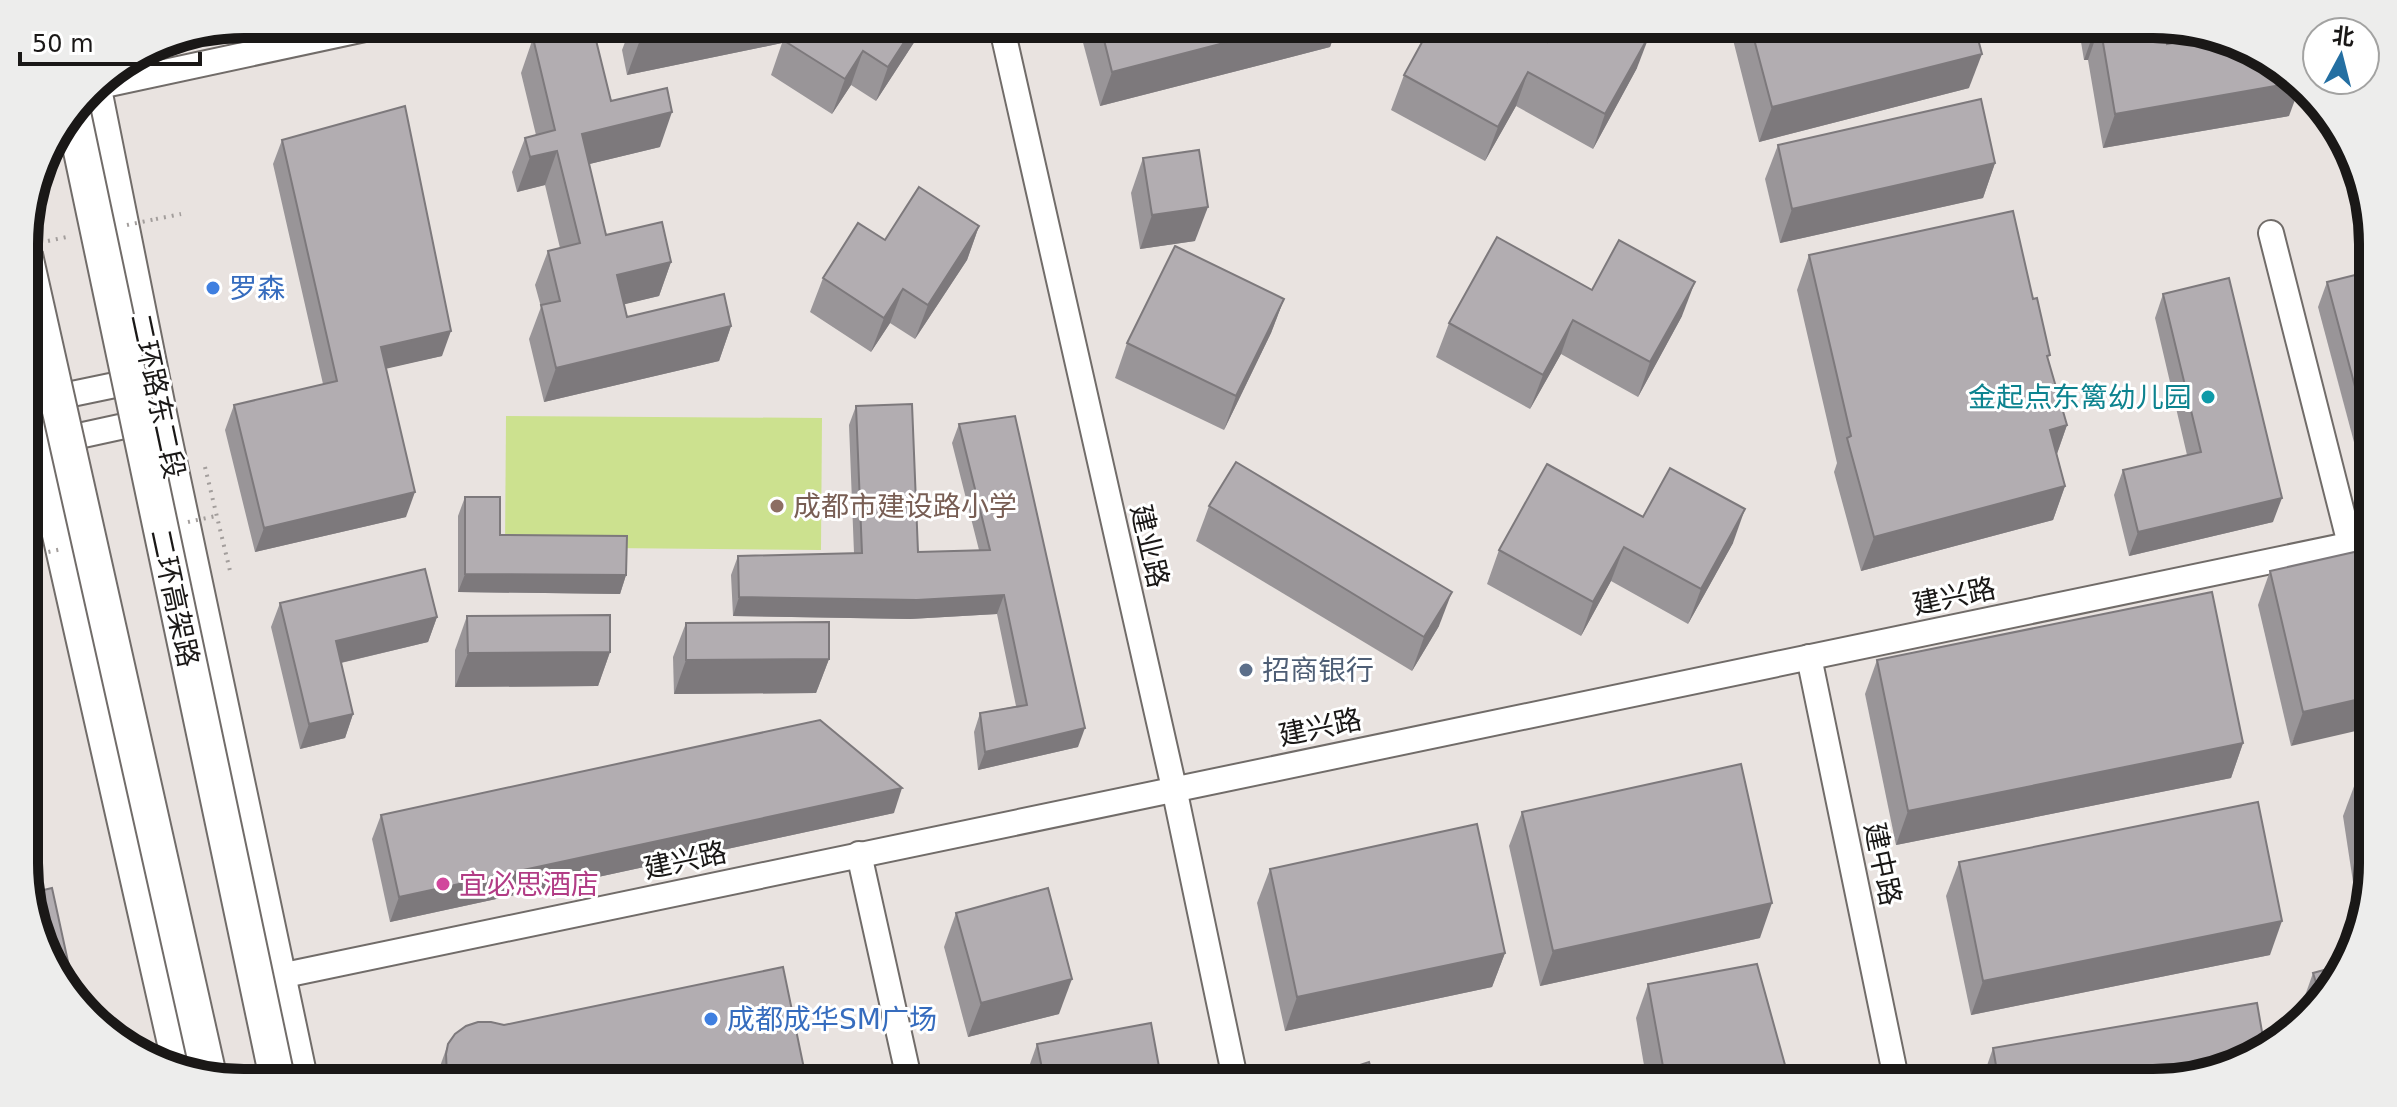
<svg xmlns="http://www.w3.org/2000/svg" width="2397" height="1107" viewBox="0 0 2397 1107" font-family="'DejaVu Sans','Noto Sans SC',sans-serif">
  <style>
    .green { fill: #cce18f }
    .lines { fill: none; stroke-linecap: round; stroke-linejoin: round }
    .minor-casing { stroke: #716c69; stroke-width: 28 }
    .major-casing { stroke: #716c69; stroke-width: 34 }
    .path { stroke: #a39e9c; stroke-width: 4; stroke-dasharray: 2 6; stroke-linecap: butt }
    .minor { stroke: #fff; stroke-width: 24 }
    .major { stroke: #fff; stroke-width: 30 }
    .highway-bridge-casing { stroke: #716c69; stroke-width: 38; stroke-linecap: butt }
    .path-bridge { stroke: #a39e9c; stroke-width: 4; stroke-dasharray: 2 6; stroke-linecap: butt }
    .highway-bridge { stroke: #fff; stroke-width: 34 }
    .wall { fill: #999598 }
    .shaded-wall { fill: #7d797c }
    .building { fill: #b2adb1; stroke: #7d797c; stroke-width: 2 }
    .shop-dot { fill: #3f7fe0; stroke: #fff; stroke-width: 3 }
    .culture-dot { fill: #0f9aa8; stroke: #fff; stroke-width: 3 }
    .education-dot { fill: #8d6e63; stroke: #fff; stroke-width: 3 }
    .service-dot { fill: #5c6f8a; stroke: #fff; stroke-width: 3 }
    .hotel-dot { fill: #d1479c; stroke: #fff; stroke-width: 3 }
    .labels { text-anchor: middle; stroke-width: 6; stroke-linejoin: round; paint-order: stroke }
    .shop-label { font-size: 28px; fill: #366cbe; stroke: #fff; text-anchor: start }
    .street-label { font-size: 28px; fill: #1a1817; stroke: #fff }
    .culture-label { font-size: 28px; fill: #0d838f; stroke: #fff; text-anchor: end }
    .education-label { font-size: 28px; fill: #785e54; stroke: #fff; text-anchor: start }
    .service-label { font-size: 28px; fill: #4e5e75; stroke: #fff; text-anchor: start }
    .hotel-label { font-size: 28px; fill: #b23c85; stroke: #fff; text-anchor: start }
    .rim { fill: none; stroke: #1a1817; stroke-width: 10 }
  </style>
  <rect width="100%" height="100%" fill="#e9e3e0"/>
  <path class="green" d="M506,416L822,418L821,550L505,547Z"/>
  <g class="lines">
    <defs>
      <g id="minor">
        <path d="M1001,24L1174,788L1236,1083"/>
        <path d="M95,87L388,24"/>
        <path d="M2271,233L2350,544"/>
        <path d="M43,400L144,379"/>
        <path d="M51,442L152,420"/>
        <path d="M1809,657L1897,1083"/>
        <path d="M859,854L910,1083"/>
        <path d="M280,976L2372,540"/>
      </g>
      <g id="major">
        <path d="M95,84L162,418L303,1083"/>
        <path d="M25,389L179,1070"/>
      </g>
    </defs>
    <use href="#minor" class="minor-casing"/>
    <use href="#major" class="major-casing"/>
    <g class="path">
      <path d="M156,219L181,214"/>
      <path d="M205,467L231,575"/>
      <path d="M25,591L34,630"/>
    </g>
    <use href="#minor" class="minor"/>
    <use href="#major" class="major"/>
    <defs>
      <g id="highway-bridge">
        <path d="M73,113L278,1083"/>
        <path d="M25,255L209,1076"/>
      </g>
    </defs>
    <use href="#highway-bridge" class="highway-bridge-casing"/>
    <g class="path-bridge">
      <path d="M127,225L156,219"/>
      <path d="M48,241L71,236"/>
      <path d="M188,522L216,516"/>
      <path d="M25,557L62,549"/>
    </g>
    <use href="#highway-bridge" class="highway-bridge"/>
  </g>
  <g class="wall">
    <path d="M632,24H926L876,101L851,85L832,114L771,75L782,43L627,75L622,50Z"/>
    <path d="M1078,24H1338L1330,47L1100,106Z"/>
    <path d="M1729,24H1805L1808,35L1969,88L1759,142Z"/>
    <path d="M2078,24H2153L2167,44L2289,116L2103,148L2088,60H2084Z"/>
    <path d="M533,38L611,101L660,147L589,164L606,235L671,262L659,296L624,304L627,317L731,326L719,361L544,402L529,339L541,307L535,285L548,251L560,248L545,185L517,192L512,172L525,138L536,135L521,73Z"/>
    <path d="M1547,42L1637,68L1593,149L1516,106L1485,161L1391,110L1404,75Z"/>
    <path d="M282,140L442,356L386,368L406,517L255,552L225,430L234,405L323,384L273,164Z"/>
    <path d="M1778,145L1995,163L1983,198L1780,243L1765,179Z"/>
    <path d="M1143,158L1195,241L1140,249L1131,193Z"/>
    <path d="M979,226L967,260L915,339L890,323L871,352L810,312L823,278L885,240Z"/>
    <path d="M1809,255L2033,299L2048,361L2067,425L2057,454L2065,486L2053,520L1861,571L1834,472L1837,463L1797,290Z"/>
    <path d="M2371,271L2372,474L2363,476L2318,307L2327,282Z"/>
    <path d="M1592,290L1682,316L1638,397L1561,354L1530,409L1436,357L1449,323Z"/>
    <path d="M2163,294L2273,522L2129,556L2114,495L2123,470L2187,455L2155,318Z"/>
    <path d="M1284,299L1271,333L1224,430L1115,378L1127,343Z"/>
    <path d="M856,406L918,552L979,550L952,443L959,424L1078,747L978,770L974,732L980,713L1016,706L997,614L910,619L733,616L731,575L738,556L854,553L849,425Z"/>
    <path d="M465,497L500,535L626,575L620,594L458,592V516Z"/>
    <path d="M1209,506L1439,626L1412,671L1196,541Z"/>
    <path d="M1643,517L1733,543L1688,624L1611,581L1581,636L1487,584L1499,550Z"/>
    <path d="M2372,548L2291,746L2258,605L2270,571Z"/>
    <path d="M280,603L437,617L428,642L341,663L353,714L345,738L300,749L271,627Z"/>
    <path d="M467,616L610,652L598,686L455,687V650Z"/>
    <path d="M686,623L829,659L816,693L674,694L673,657Z"/>
    <path d="M1877,660L2243,743L2231,778L1896,845L1865,694Z"/>
    <path d="M2356,781L2373,863L2360,928L2343,816Z"/>
    <path d="M1522,812L1760,938L1540,986L1509,846Z"/>
    <path d="M894,813L390,922L372,839L381,815Z"/>
    <path d="M1959,862L2270,955L1971,1015L1946,896Z"/>
    <path d="M1270,869L1505,953L1492,987L1285,1031L1257,903Z"/>
    <path d="M956,913L1059,1014L968,1037L944,947Z"/>
    <path d="M2342,965L2303,1013L2301,1007L2313,973Z"/>
    <path d="M1648,984L1790,1083H1647L1636,1018Z"/>
    <path d="M504,1025L807,1083H437L439,1069L448,1044Z"/>
    <path d="M1037,1044L1162,1083H1026L1025,1078Z"/>
    <path d="M1993,1048L2167,1083H1981Z"/>
  </g>
  <g class="shaded-wall">
    <path d="M720,24H793L782,43L627,75L640,40Z"/>
    <path d="M916,24H926L876,101L888,67Z"/>
    <path d="M1297,24H1338L1330,47L1100,106L1112,72Z"/>
    <path d="M2100,25L2088,60H2084L2096,26Z"/>
    <path d="M1650,34L1637,68L1593,149L1605,114Z"/>
    <path d="M863,51L851,85L832,114L845,79Z"/>
    <path d="M1982,54L1969,88L1759,142L1772,107Z"/>
    <path d="M1528,72L1516,106L1485,161L1498,127Z"/>
    <path d="M2292,83L2299,89L2289,116L2103,148L2115,114Z"/>
    <path d="M672,112L660,147L569,169L582,134Z"/>
    <path d="M557,151L545,185L517,192L530,157Z"/>
    <path d="M1995,163L1983,198L1780,243L1792,209Z"/>
    <path d="M1208,207L1195,241L1140,249L1152,215Z"/>
    <path d="M979,226L967,260L915,339L928,305Z"/>
    <path d="M671,262L659,296L605,309L617,275Z"/>
    <path d="M1695,282L1682,316L1638,397L1650,362Z"/>
    <path d="M903,289L890,323L871,352L884,318Z"/>
    <path d="M1284,299L1271,333L1224,430L1236,396Z"/>
    <path d="M1573,320L1561,354L1530,409L1543,375Z"/>
    <path d="M731,326L719,361L544,402L556,368Z"/>
    <path d="M451,331L442,356L372,372L381,347Z"/>
    <path d="M2067,425L2055,459L2050,430Z"/>
    <path d="M2372,452V474L2363,476Z"/>
    <path d="M2065,486L2053,520L1861,571L1874,537Z"/>
    <path d="M415,492L406,517L255,552L264,528Z"/>
    <path d="M2282,498L2273,522L2129,556L2138,532Z"/>
    <path d="M1745,509L1733,543L1688,624L1701,589Z"/>
    <path d="M1624,547L1611,581L1581,636L1593,602Z"/>
    <path d="M465,574L626,575L620,594L458,592Z"/>
    <path d="M1452,592L1439,626L1412,671L1424,637Z"/>
    <path d="M1004,595L997,614L910,619L733,616L739,597Z"/>
    <path d="M437,617L428,642L327,666L336,641Z"/>
    <path d="M610,652L598,686L455,687L468,653Z"/>
    <path d="M829,659L816,693L674,694L686,660Z"/>
    <path d="M2373,696V727L2291,746L2303,712Z"/>
    <path d="M353,714L345,738L300,749L309,724Z"/>
    <path d="M1085,728L1078,747L978,770L985,752Z"/>
    <path d="M2243,743L2231,778L1896,845L1908,811Z"/>
    <path d="M902,788L894,813L390,922L399,897Z"/>
    <path d="M32,794L26,811V796Z"/>
    <path d="M1772,903L1760,938L1540,986L1553,951Z"/>
    <path d="M2282,921L2270,955L1971,1015L1983,981Z"/>
    <path d="M1505,953L1492,987L1285,1031L1297,997Z"/>
    <path d="M1072,979L1059,1014L968,1037L981,1003Z"/>
    <path d="M2262,1050L2167,1083H2074Z"/>
  </g>
  <g class="building">
    <path d="M592,24L611,101L667,88L672,112L582,134L606,235L662,222L671,262L617,275L627,317L724,294L731,326L556,368L541,305L560,301L548,251L580,243L557,151L530,157L525,138L555,130L533,38Z"/>
    <path d="M636,24H720L640,40Z"/>
    <path d="M794,24H916L888,67L863,51L845,79L783,40Z"/>
    <path d="M1100,24H1297L1112,72Z"/>
    <path d="M1432,24H1515L1547,42L1557,24H1632L1650,34L1605,114L1528,72L1498,127L1404,75Z"/>
    <path d="M1750,24H1805L1808,35L1852,24H1974L1982,54L1772,107Z"/>
    <path d="M2096,24H2153L2164,26L2167,44L2213,36L2237,41L2292,83L2115,114L2100,25L2096,26Z"/>
    <path d="M1981,99L1995,163L1792,209L1778,145Z"/>
    <path d="M405,106L451,331L381,347L415,492L264,528L234,405L337,381L282,140Z"/>
    <path d="M1199,150L1208,207L1152,215L1143,158Z"/>
    <path d="M919,187L979,226L928,305L903,289L884,318L823,278L858,223L885,240Z"/>
    <path d="M2013,211L2033,299L2037,298L2050,355L2047,356L2067,425L2050,430L2065,486L1874,537L1847,438L1851,436L1809,255Z"/>
    <path d="M1497,237L1592,290L1619,240L1695,282L1650,362L1573,320L1543,375L1449,323Z"/>
    <path d="M1175,246L1284,299L1236,396L1127,343Z"/>
    <path d="M2371,271L2372,450L2327,282Z"/>
    <path d="M2229,278L2282,498L2138,532L2123,470L2201,452L2163,294Z"/>
    <path d="M912,404L918,552L990,550L959,424L1015,416L1085,728L985,752L980,713L1027,705L1004,595L917,600L739,597L738,556L862,553L856,406Z"/>
    <path d="M1236,462L1452,592L1424,637L1209,506Z"/>
    <path d="M1547,464L1643,517L1670,468L1745,509L1701,589L1624,547L1593,602L1499,550Z"/>
    <path d="M465,497H500V535L627,536L626,575L465,574Z"/>
    <path d="M2372,548L2373,696L2303,712L2270,571Z"/>
    <path d="M425,569L437,617L336,641L353,714L309,724L280,603Z"/>
    <path d="M2212,592L2243,743L1908,811L1877,660Z"/>
    <path d="M610,615V652L468,653L467,616Z"/>
    <path d="M829,622V659L686,660V623Z"/>
    <path d="M820,720L902,788L399,897L381,815Z"/>
    <path d="M1741,764L1772,903L1553,951L1522,812Z"/>
    <path d="M26,771L32,794L26,796Z"/>
    <path d="M2373,779V863L2370,878L2356,781Z"/>
    <path d="M2258,802L2282,921L1983,981L1959,862Z"/>
    <path d="M1477,824L1505,953L1297,997L1270,869Z"/>
    <path d="M52,888L77,1003L70,997L27,894Z"/>
    <path d="M1048,888L1072,979L981,1003L956,913Z"/>
    <path d="M1757,964L1790,1083H1666L1648,984Z"/>
    <path d="M2342,965L2319,992L2313,973Z"/>
    <path d="M783,967L807,1083H452L447,1076L446,1054L448,1044L455,1034L466,1026L478,1022H491L504,1025Z"/>
    <path d="M2257,1003L2265,1049L2262,1050L2074,1083H1999L1993,1048Z"/>
    <path d="M1151,1023L1162,1083H1045L1037,1044Z"/>
    <path d="M1369,1062L1375,1083H1305Z"/>
  </g>
  <g class="shop-dot">
    <circle cx="213" cy="288" r="8"/>
    <circle cx="711" cy="1019" r="8"/>
  </g>
  <circle class="culture-dot" cx="2208" cy="397" r="8"/>
  <circle class="education-dot" cx="777" cy="506" r="8"/>
  <circle class="service-dot" cx="1246" cy="670" r="8"/>
  <circle class="hotel-dot" cx="443" cy="884" r="8"/>
  <g class="labels">
    <g class="shop-label">
      <text x="229" y="298">罗森</text>
      <text x="727" y="1029">成都成华SM广场</text>
    </g>
    <g class="street-label">
      <text transform="translate(158 396) rotate(78)" y="10">二环路东二段</text>
      <text transform="translate(1150 546) rotate(77)" y="10">建业路</text>
      <text transform="translate(1954 596) rotate(-12)" y="10">建兴路</text>
      <text transform="translate(175 598) rotate(78)" y="10">二环高架路</text>
      <text transform="translate(1320 727) rotate(-12)" y="10">建兴路</text>
      <text transform="translate(685 860) rotate(-12)" y="10">建兴路</text>
      <text transform="translate(1883 864) rotate(78)" y="10">建中路</text>
    </g>
    <g class="culture-label">
      <text x="2192" y="407">金起点东篱幼儿园</text>
    </g>
    <g class="education-label">
      <text x="793" y="516">成都市建设路小学</text>
    </g>
    <g class="service-label">
      <text x="1262" y="680">招商银行</text>
    </g>
    <g class="hotel-label">
      <text x="459" y="894">宜必思酒店</text>
    </g>
  </g>
  <path d="M0 0H2397V1107H0ZM244 38H2153A206 206 0 0 1 2359 244V863A206 206 0 0 1 2153 1069H244A206 206 0 0 1 38 863V244A206 206 0 0 1 244 38Z" fill="#ededec" fill-rule="evenodd"/>
  <path class="rim" d="M244 38H2153A206 206 0 0 1 2359 244V863A206 206 0 0 1 2153 1069H244A206 206 0 0 1 38 863V244A206 206 0 0 1 244 38Z"/>
  <g transform="translate(2341 56) rotate(7)"><circle r="38" fill="#ffffff" stroke="#a3a3a2" stroke-width="2"/>
  <path d="M0-6L14 30L0 20L-14 30Z" fill="#246fa2"/>
  <text y="-12" font-size="22" font-weight="bold" text-anchor="middle" fill="#1a1817">北</text>
  </g>
  <path d="M20 52v12h180v-12" fill="none" stroke="#1a1817" stroke-width="4"/>
  <text x="32" y="52" font-size="24" fill="#1a1817" stroke="#ffffff" stroke-width="6" paint-order="stroke">50 m</text>
</svg>
